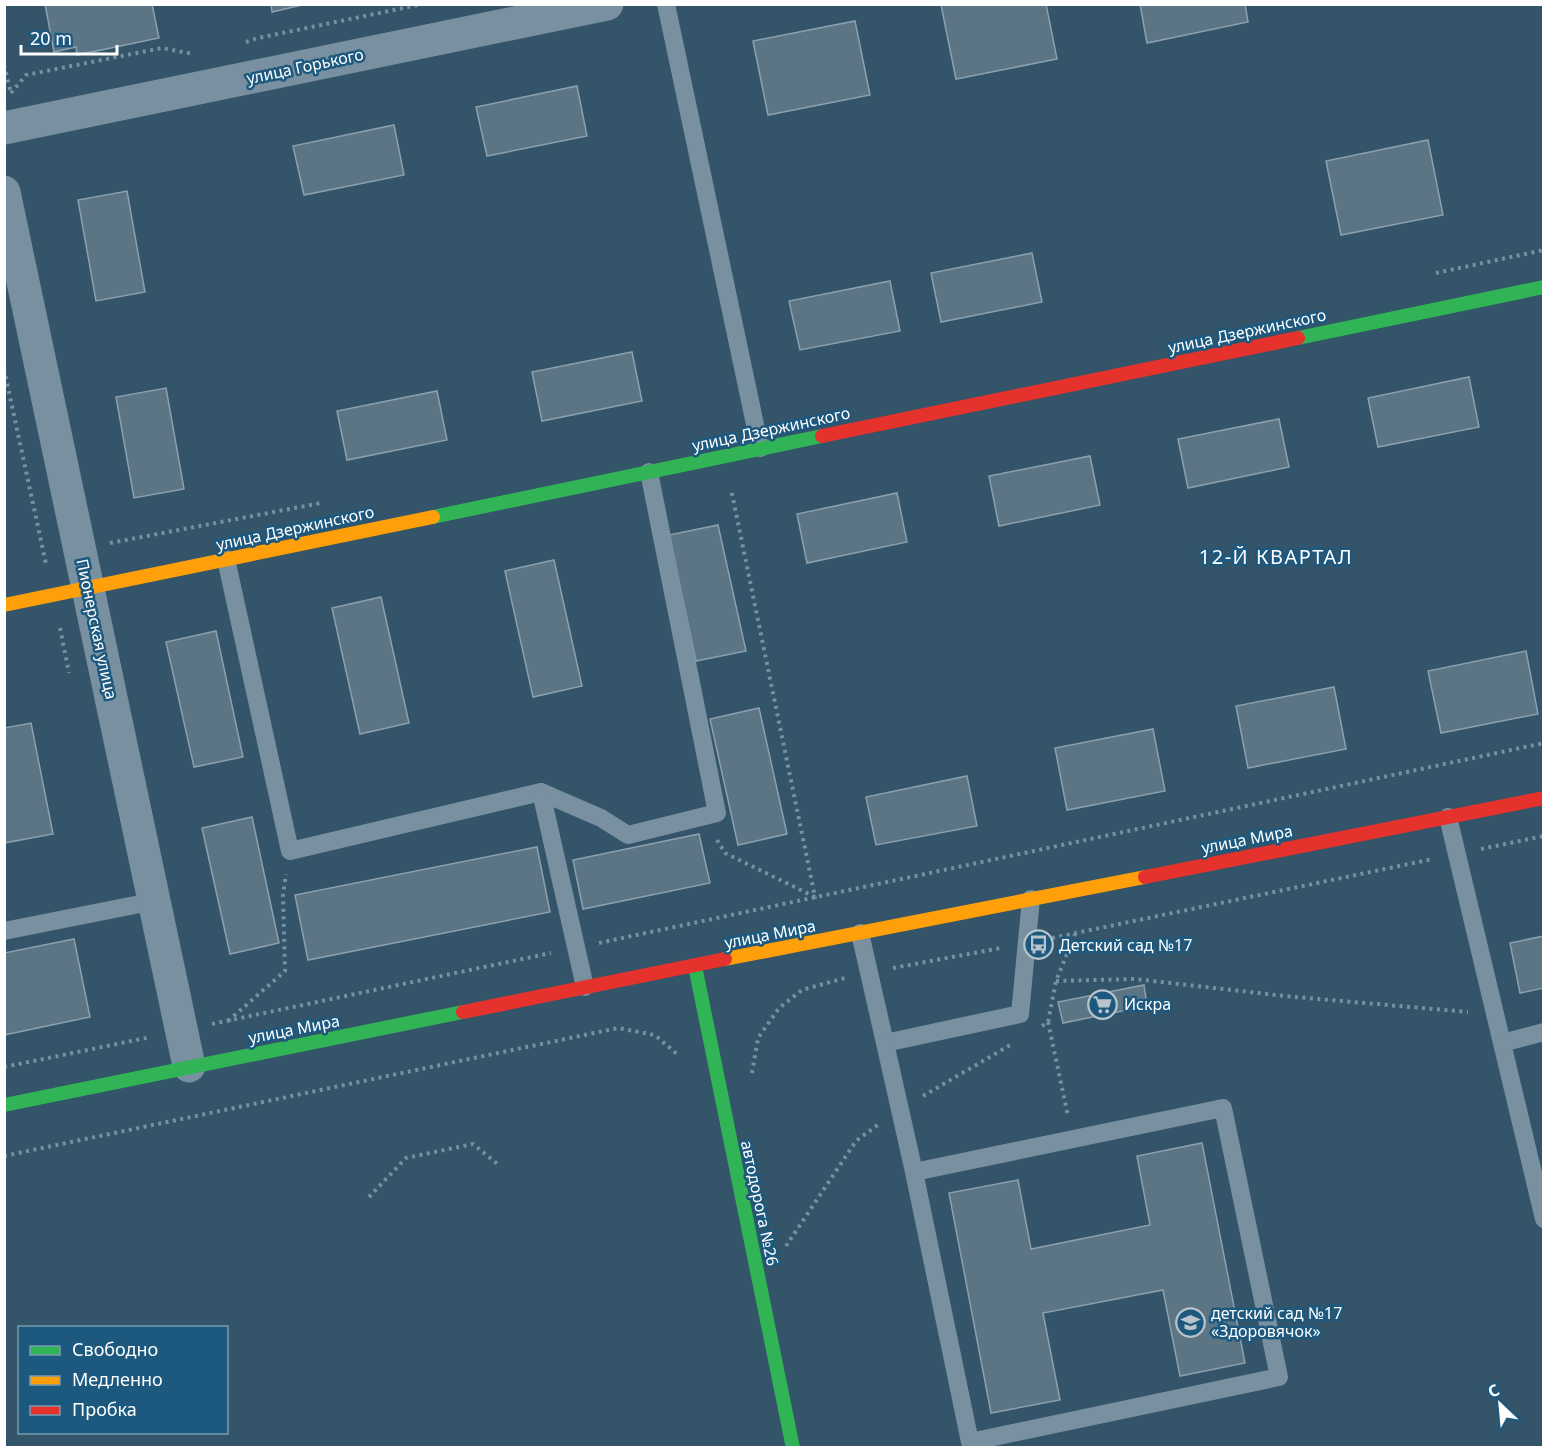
<svg xmlns="http://www.w3.org/2000/svg" width="1548" height="1452" viewBox="0 0 1548 1452" font-family="'Noto Sans',sans-serif">
  <style>
    .building { fill: #5c7584; stroke: #8ca0ae; stroke-width: 1.5 }
    .lines { fill: none; stroke-linecap: round; stroke-linejoin: round }
    .path { stroke: #78909f; stroke-width: 4; stroke-dasharray: 3 4.5; stroke-linecap: butt }
    .lane { stroke: #78909f; stroke-width: 18 }
    .street { stroke: #78909f; stroke-width: 33 }
    .fast { stroke: #30b455; stroke-width: 14 }
    .slow { stroke: #ff9f0a; stroke-width: 14 }
    .jam { stroke: #e5322d; stroke-width: 14 }
    .labels { text-anchor: middle; stroke-width: 5; stroke-linejoin: round; paint-order: stroke }
    .street-label { font-size: 16px; fill: #fff; stroke: #1d597f }
    .poi-label { font-size: 16px; fill: #fff; stroke: #1d597f; text-anchor: start }
    .quarter-label { font-size: 20px; letter-spacing: 1.5px; fill: #fff; stroke: #1d597f }
  </style>
  <rect width="100%" height="100%" fill="#335469"/>
  <g class="building">
    <path d="M45,4H152L159,38L77,55L76,47L54,52Z"/>
    <path d="M271,4H306L272,12Z"/>
    <path d="M1046,4L1057,59L956,79L941,5Z"/>
    <path d="M1140,4H1245L1248,22L1147,43Z"/>
    <path d="M855,21L870,95L768,115L753,41Z"/>
    <path d="M577,86L587,136L487,156L476,107Z"/>
    <path d="M394,125L404,175L304,195L293,146Z"/>
    <path d="M1428,140L1443,215L1341,235L1326,161Z"/>
    <path d="M127,191L145,292L96,301L78,200Z"/>
    <path d="M1032,253L1042,302L941,322L931,273Z"/>
    <path d="M890,281L900,331L800,350L789,301Z"/>
    <path d="M632,352L642,401L542,421L532,372Z"/>
    <path d="M1469,377L1479,427L1378,447L1368,398Z"/>
    <path d="M166,388L184,489L134,498L116,397Z"/>
    <path d="M437,391L447,440L347,460L337,411Z"/>
    <path d="M1279,419L1289,467L1188,488L1178,439Z"/>
    <path d="M1090,456L1100,505L999,526L989,476Z"/>
    <path d="M897,493L907,542L807,563L797,514Z"/>
    <path d="M718,525L746,651L696,661L669,535Z"/>
    <path d="M554,560L582,686L533,697L505,571Z"/>
    <path d="M381,597L409,723L360,734L332,608Z"/>
    <path d="M216,631L243,757L194,767L166,642Z"/>
    <path d="M1526,651L1538,714L1441,733L1428,671Z"/>
    <path d="M1334,687L1346,749L1248,768L1236,706Z"/>
    <path d="M759,708L787,834L738,845L710,719Z"/>
    <path d="M31,723L53,834L4,843V728Z"/>
    <path d="M1153,729L1165,791L1067,810L1055,748Z"/>
    <path d="M967,776L977,826L876,845L866,797Z"/>
    <path d="M252,817L279,943L230,954L202,828Z"/>
    <path d="M699,834L710,883L583,909L573,860Z"/>
    <path d="M537,847L550,912L308,960L295,895Z"/>
    <path d="M1544,936V988L1520,993L1510,943Z"/>
    <path d="M74,939L90,1017L4,1035V953Z"/>
    <path d="M1144,985L1147,1006L1063,1023L1058,1002Z"/>
    <path d="M1202,1143L1245,1363L1180,1376L1163,1290L1043,1313L1060,1400L991,1413L949,1193L1018,1180L1031,1249L1150,1225L1137,1156Z"/>
  </g>
  <g class="lines">
    <g class="path">
      <path d="M246,42L258,38L423,4"/>
      <path d="M4,65L11,94"/>
      <path d="M11,93L26,75L162,48L193,54"/>
      <path d="M1436,273L1544,250"/>
      <path d="M4,369L46,564"/>
      <path d="M110,543L321,503"/>
      <path d="M60,628L69,673"/>
      <path d="M717,840L725,853L815,897L731,489"/>
      <path d="M1481,849L1544,836"/>
      <path d="M1052,938L1433,859"/>
      <path d="M599,943L1544,743"/>
      <path d="M893,968L1001,948"/>
      <path d="M1056,981L1135,979L1284,996L1468,1012"/>
      <path d="M228,1021L285,971L283,896L286,874"/>
      <path d="M1048,1022L1068,1116"/>
      <path d="M212,1024L551,953"/>
      <path d="M1042,1026L1048,1022L1056,981L1075,934"/>
      <path d="M4,1067L151,1037"/>
      <path d="M752,1073L758,1038L779,1008L802,990L845,978"/>
      <path d="M923,1096L1012,1044"/>
      <path d="M4,1156L618,1028L655,1035L679,1056"/>
      <path d="M369,1197L406,1158L473,1144L500,1166"/>
      <path d="M786,1246L856,1141L879,1124"/>
    </g>
    <g class="lane">
      <path d="M666,4L760,448"/>
      <path d="M226,559L290,851L541,792L601,818L628,835L717,813L649,472"/>
      <path d="M541,792L585,987"/>
      <path d="M1448,817L1544,1219"/>
      <path d="M4,931L155,901"/>
      <path d="M860,933L885,1043L1020,1014L1031,899"/>
      <path d="M885,1043L914,1172L970,1442L1279,1377L1223,1108L914,1172"/>
      <path d="M1502,1043L1544,1032"/>
    </g>
    <g class="street">
      <path d="M4,128L607,4"/>
      <path d="M4,192L189,1066"/>
    </g>
    <g class="fast">
      <path d="M1298,338L1544,287"/>
      <path d="M433,517L822,436"/>
      <path d="M695,966L793,1448"/>
      <path d="M4,1105L463,1012"/>
    </g>
    <g class="slow">
      <path d="M4,605L433,517"/>
      <path d="M725,959L1145,877"/>
    </g>
    <g class="jam">
      <path d="M822,436L1298,338"/>
      <path d="M1145,877L1544,798"/>
      <path d="M463,1012L725,959"/>
    </g>
  </g>
  <defs>
    <symbol id="bus-ring" viewBox="-11 -11 22 22"><circle r="9.5" fill="#1d597f" stroke="#b8c3ca" stroke-width="1.5"/><path d="M-5-6H5V4H4V6H2V4H-2V6H-4V4H-5ZM-3.5-4V0h7V-4ZM-3.5 1.2v1.5H-2V1.2ZM2 1.2v1.5H3.5V1.2Z" fill="#b8c3ca"/></symbol>
    <symbol id="supermarket-ring" viewBox="-11 -11 22 22"><circle r="9.5" fill="#1d597f" stroke="#b8c3ca" stroke-width="1.5"/><path d="M-6-5.5h2.5l.6 2H6L4.5 2H-2.5L-4.4-4H-6ZM-1.5 3.2a1.3 1.3 0 1 0 .1 0ZM3 3.2a1.3 1.3 0 1 0 .1 0Z" fill="#b8c3ca"/></symbol>
    <symbol id="school-ring" viewBox="-11 -11 22 22"><circle r="9.5" fill="#1d597f" stroke="#b8c3ca" stroke-width="1.5"/><path d="M0-5L7-2L0 1L-7-2ZM-4 1L0 2.5L4 1V4Q0 6-4 4Z" fill="#b8c3ca"/></symbol>
  </defs>
  <g fill-rule="evenodd">
    <use href="#bus-ring" x="1022" y="928" width="33" height="33"/>
    <use href="#supermarket-ring" x="1086" y="988" width="33" height="33"/>
    <use href="#school-ring" x="1174" y="1306" width="33" height="33"/>
  </g>
  <g class="labels">
    <g class="street-label">
      <text transform="translate(305 66) rotate(-12)" y="6">улица Горького</text>
      <text transform="translate(1247 331) rotate(-12)" y="6">улица Дзержинского</text>
      <text transform="translate(771 429) rotate(-12)" y="6">улица Дзержинского</text>
      <text transform="translate(295 528) rotate(-12)" y="6">улица Дзержинского</text>
      <text transform="translate(97 629) rotate(78)" y="6">Пионерская улица</text>
      <text transform="translate(1247 839) rotate(-11)" y="6">улица Мира</text>
      <text transform="translate(770 934) rotate(-11)" y="6">улица Мира</text>
      <text transform="translate(294 1029) rotate(-11)" y="6">улица Мира</text>
      <text transform="translate(760 1203) rotate(78)" y="6">автодорога №26</text>
    </g>
    <g class="poi-label">
      <text x="1059" y="951">Детский сад №17</text>
      <text x="1124" y="1010">Искра</text>
      <text x="1211" y="1319">детский сад №17<tspan x="1211" dy="18">«Здоровячок»</tspan></text>
    </g>
    <g class="quarter-label">
      <text x="1276" y="564">12-Й КВАРТАЛ</text>
    </g>
  </g>
  <rect width="1548" height="1452" fill="none" stroke="#ffffff" stroke-width="12"/>
  <rect x="18" y="1326" width="210" height="108" fill="#1d597f" stroke="#779bb2" stroke-width="1.5"/>
  <rect x="30" y="1346" width="30" height="9" fill="#30b455" stroke="#779bb2" stroke-width="1.5"/>
  <text x="72" y="1356" font-size="18" fill="#ffffff">Свободно</text>
  <rect x="30" y="1376" width="30" height="9" fill="#ff9f0a" stroke="#779bb2" stroke-width="1.5"/>
  <text x="72" y="1386" font-size="18" fill="#ffffff">Медленно</text>
  <rect x="30" y="1406" width="30" height="9" fill="#e5322d" stroke="#779bb2" stroke-width="1.5"/>
  <text x="72" y="1416" font-size="18" fill="#ffffff">Пробка</text>
  <g transform="translate(1500 1404) rotate(334)" stroke="#1d597f" stroke-width="4.5" paint-order="stroke">
  <path d="M0-4.5L10 22L0 15L-10 22Z" fill="#ffffff"/>
  <text y="-9" font-size="16" font-weight="bold" text-anchor="middle" fill="#ffffff">С</text>
  </g>
  <path d="M21 45v9h96v-9" fill="none" stroke="#ffffff" stroke-width="3"/>
  <text x="30" y="45" font-size="18" fill="#ffffff" stroke="#1d597f" stroke-width="4.5" paint-order="stroke">20 m</text>
</svg>
